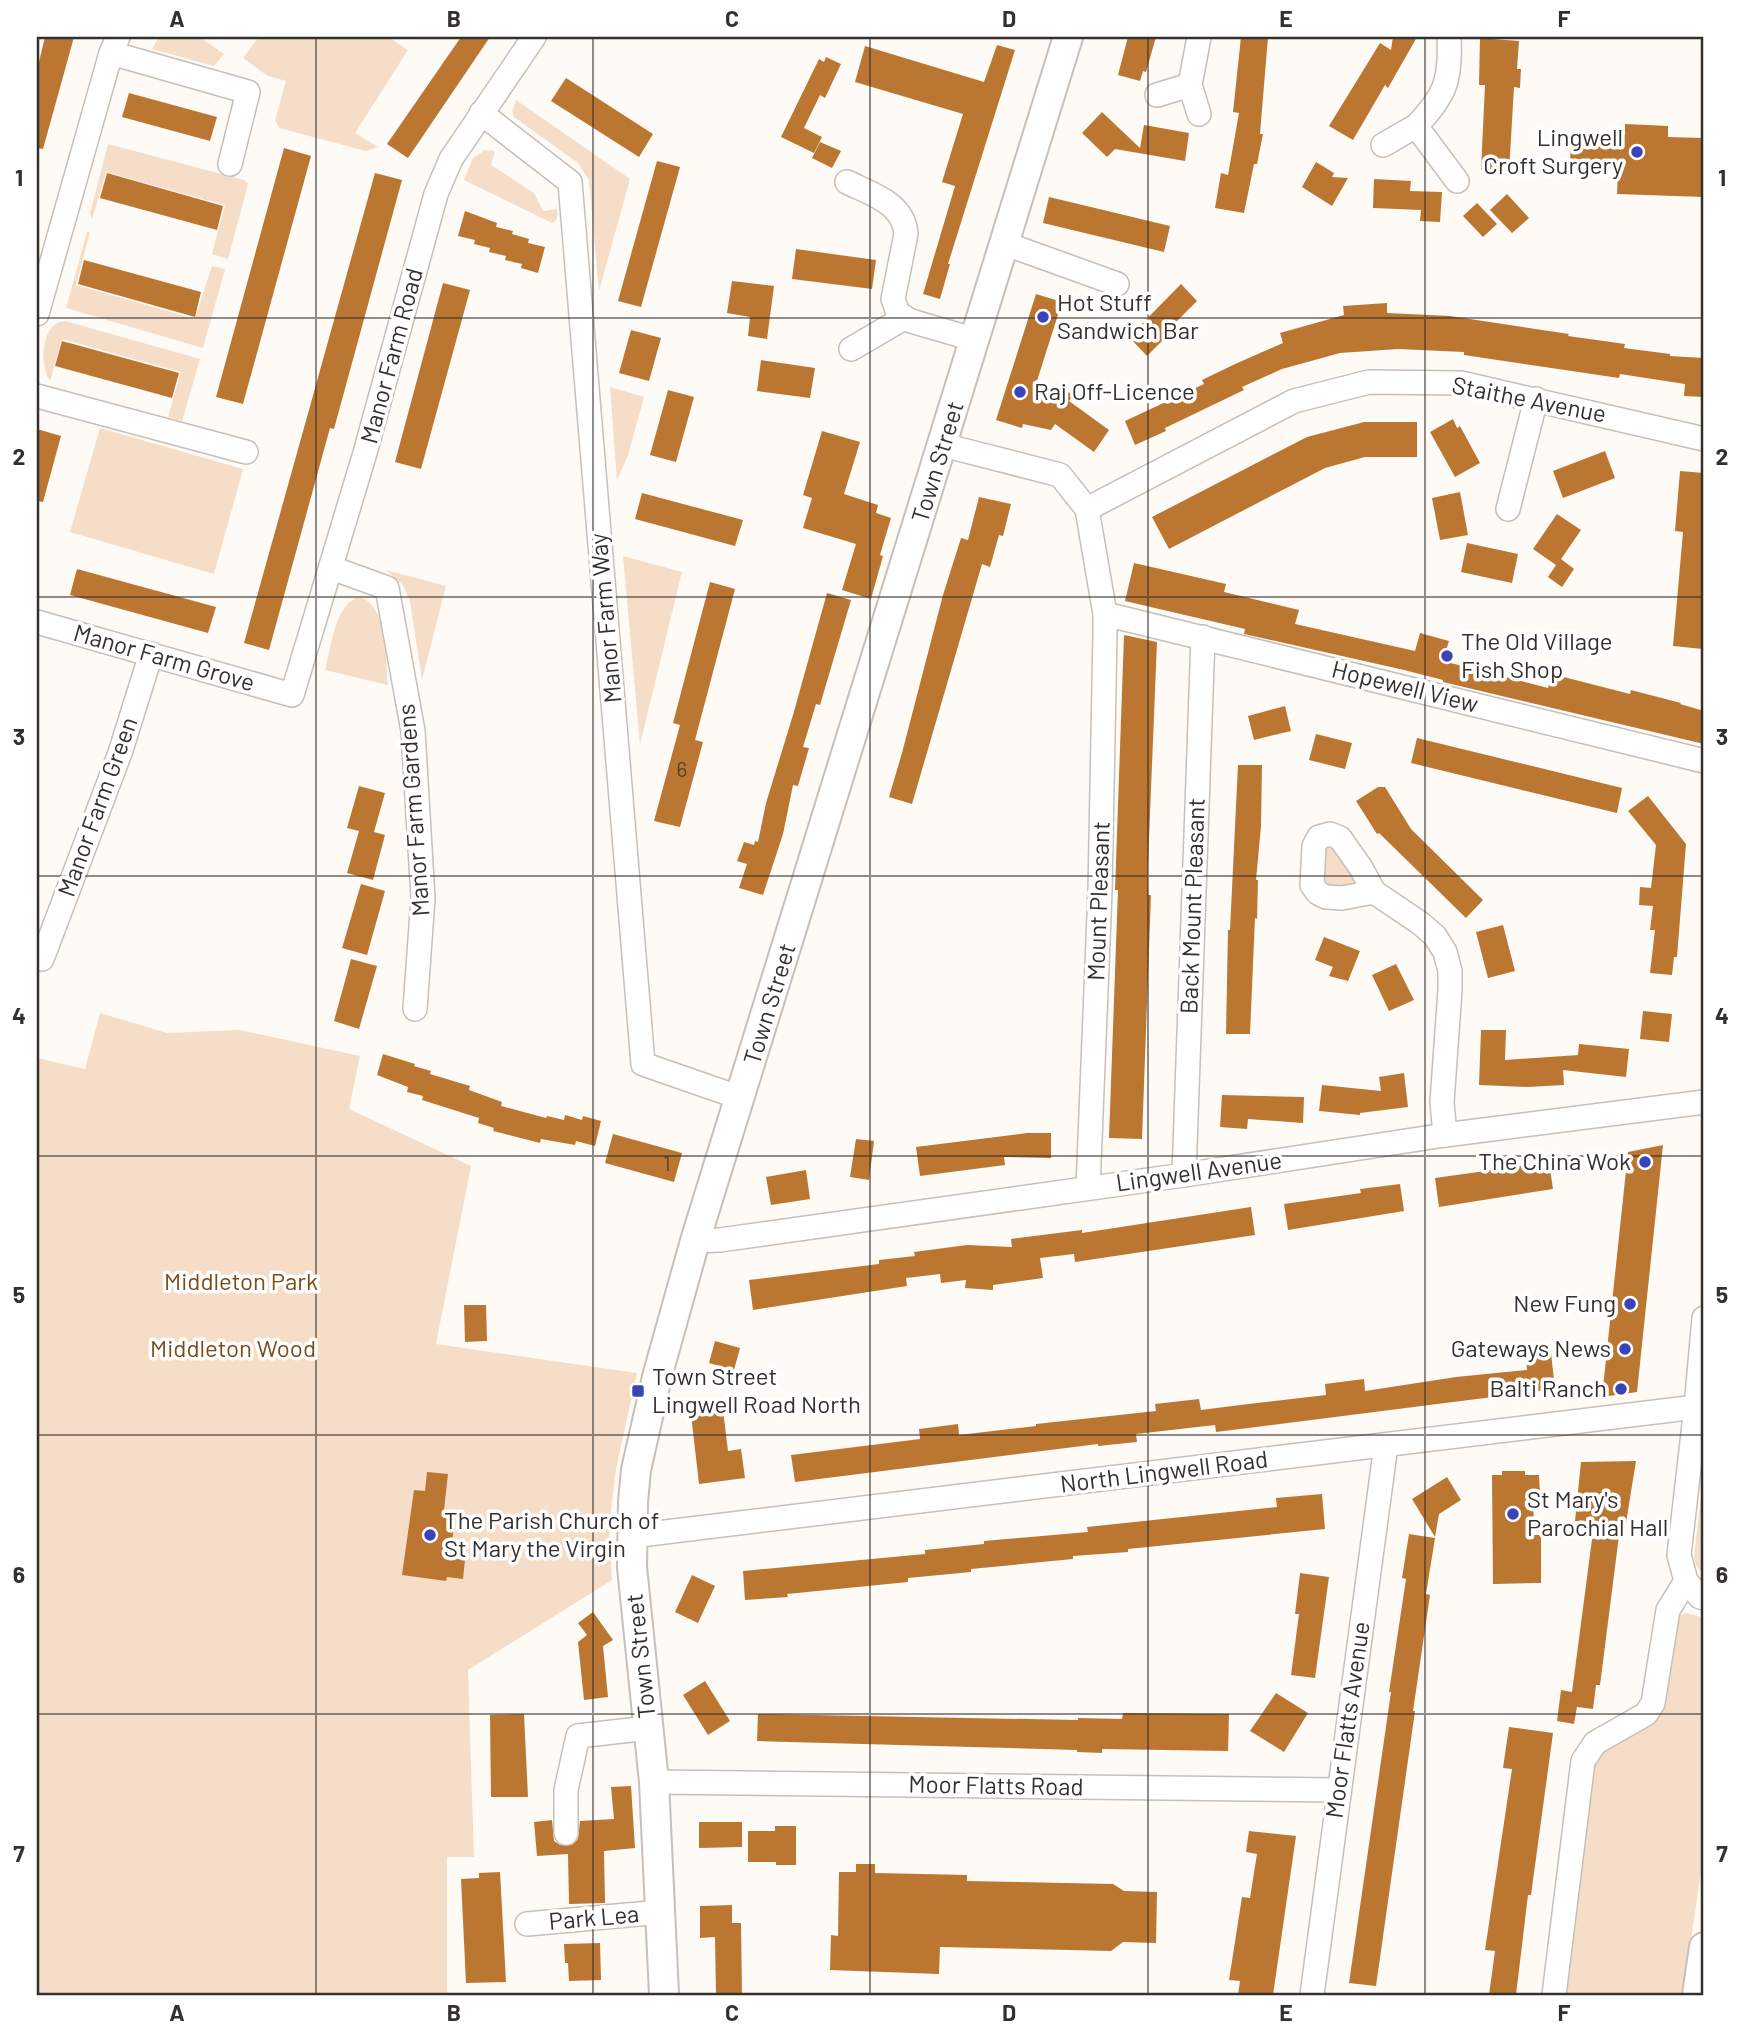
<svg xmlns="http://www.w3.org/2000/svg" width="1741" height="2032" viewBox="0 0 1741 2032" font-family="Barlow,sans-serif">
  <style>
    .green { fill: #f6ddc8 }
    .building { fill: #bb7732 }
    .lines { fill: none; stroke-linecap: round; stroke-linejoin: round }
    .minor-casing { stroke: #c7bfb9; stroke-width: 26 }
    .tertiary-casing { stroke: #c7bfb9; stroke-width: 32 }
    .minor { stroke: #fff; stroke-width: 23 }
    .tertiary { stroke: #fff; stroke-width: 28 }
    .grid { fill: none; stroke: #33302d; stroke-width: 2; stroke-opacity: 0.55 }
    .poi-dot { fill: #3944b7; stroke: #fff; stroke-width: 2.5 }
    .labels { text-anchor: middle; stroke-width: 7; stroke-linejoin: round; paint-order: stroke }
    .number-label { font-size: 21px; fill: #55422e }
    .poi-label { font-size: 24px; fill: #33302d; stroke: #fff; text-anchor: start }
    .street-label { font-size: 24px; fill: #33302d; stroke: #fff }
    .park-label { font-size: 24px; fill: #7a4b1a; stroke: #fff }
    .neatline { fill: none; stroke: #33302d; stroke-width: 2.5 }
    .grid-label { font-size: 23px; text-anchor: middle; font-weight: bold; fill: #33302d }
  </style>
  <rect width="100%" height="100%" fill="#fefaf6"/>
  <g class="green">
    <path d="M159,37H199L224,54L214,66L152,49Z"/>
    <path d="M259,37H388L408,50L355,133L378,147L366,151L279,128L275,120L286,81L268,76L243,58Z"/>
    <path d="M516,100L630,179L599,291L589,180L578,163L514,117L512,111Z"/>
    <path d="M108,144L244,180L248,184L228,259L212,254L225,205L106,172L92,219L91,218L90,213Z"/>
    <path d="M485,150L495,151L491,165L534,193L543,211L557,209C558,215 558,220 552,223L464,180L473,158Z"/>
    <path d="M87,232H90L76,285L195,319L212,266L225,269L203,348L66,308Z"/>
    <path d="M65,321L200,359L182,421L168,417L181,372L62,339L50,381C39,365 41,322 65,321Z"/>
    <path d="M610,387L644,397L628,455L617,481Z"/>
    <path d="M100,428L243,469L214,574L70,532Z"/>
    <path d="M623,556L682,572L640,744Z"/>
    <path d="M386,570L446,586L422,680L410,601L403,585Z"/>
    <path d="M361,597C389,609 385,658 388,685L325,670C331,649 335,600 361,597Z"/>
    <path d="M1328,847L1338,850L1358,885L1343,892L1324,884C1321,871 1318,856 1328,847Z"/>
    <path d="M100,1013L167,1033L240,1030L360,1056L349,1109L471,1166L436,1344L637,1373L616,1469L609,1527L612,1580L468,1670L474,1857H447V1995H37V1058L85,1069Z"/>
    <path d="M1704,1471V1575L1696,1565L1694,1557Z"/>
    <path d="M1687,1613L1704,1618V1851L1683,1995H1565L1592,1764L1595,1756L1650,1724L1677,1622L1680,1615Z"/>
  </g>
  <g class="building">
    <path d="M45,37H74L43,149L37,148V70Z"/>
    <path d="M461,37H490L408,158L387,144Z"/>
    <path d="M1128,37H1156L1146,72L1143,71L1140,81L1118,75Z"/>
    <path d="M1241,37H1268L1260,134H1263L1257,164H1254L1244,213L1215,208L1221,173L1228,175L1239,113L1233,112Z"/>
    <path d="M1393,37H1417L1388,88L1385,85L1353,140L1329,126L1380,43L1391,50Z"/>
    <path d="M1480,38L1519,41L1517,69H1521L1520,88L1514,87L1509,172L1481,170L1485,85H1479Z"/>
    <path d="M997,45L1015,50L948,264H950L940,299L923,294L955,186L942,182L963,114L855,82L865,46L984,82Z"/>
    <path d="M826,57L841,64L825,98L820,95L804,128L822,137L814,153L781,137L819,59L824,62Z"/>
    <path d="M566,78L653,134L639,157L551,101Z"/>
    <path d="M129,93L217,117L210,141L122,117Z"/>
    <path d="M1102,112L1140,148L1144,125L1189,133L1185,161L1115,149L1107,157L1082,133Z"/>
    <path d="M1625,124L1668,126V137L1704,138V197L1617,194L1618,168L1570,166L1571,133L1625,135Z"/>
    <path d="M820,142L841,151L832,168L812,158Z"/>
    <path d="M284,148L311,156L243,404L216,397Z"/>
    <path d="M657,161L680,167L641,307L618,301Z"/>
    <path d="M1316,162L1334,173L1332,177L1348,178L1332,206L1302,187Z"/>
    <path d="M107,173L223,206L217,230L100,198Z"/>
    <path d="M375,173L402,180L334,429L330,428L269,650L244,643Z"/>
    <path d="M1374,179L1411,181L1410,191L1442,192L1440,222L1420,221L1421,210L1373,208Z"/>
    <path d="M1507,194L1529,218L1512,233L1490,210Z"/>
    <path d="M1049,197L1170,226L1164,252L1043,223Z"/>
    <path d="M1477,203L1497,224L1483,237L1463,216Z"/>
    <path d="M465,211L497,223L496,227L513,231L512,234L529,239L528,243L545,247L538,273L521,268L522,264L505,260L506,256L489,252L490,248L474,244L475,240L458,236Z"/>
    <path d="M796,249L876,260L872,289L792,279Z"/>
    <path d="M84,260L201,292L195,317L78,284Z"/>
    <path d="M732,281L774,286L767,339L748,336L750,317L727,313Z"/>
    <path d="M443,283L470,290L421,469L395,462Z"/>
    <path d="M1181,284L1197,301L1169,329L1171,332L1147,356L1129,337Z"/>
    <path d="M1036,294L1062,302L1036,384L1074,394L1069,401L1109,430L1094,452L1055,424L1051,430L1023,424L1022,428L996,420Z"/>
    <path d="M1387,303V313L1450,316L1569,334L1568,336L1625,344L1624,348L1670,354V356L1704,358V397L1684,396L1685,384L1620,374L1619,378L1464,355V352L1398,349L1340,353L1282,369L1242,387L1244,390L1165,428L1166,431L1135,445L1125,421L1204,384L1202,380L1233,365L1283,343L1280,333L1344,315L1343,306Z"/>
    <path d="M631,330L661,338L649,381L619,373Z"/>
    <path d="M62,341L179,373L172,398L55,366Z"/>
    <path d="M761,360L815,368L810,398L757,391Z"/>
    <path d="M668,390L694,397L676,462L650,455Z"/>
    <path d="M1453,419L1457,428L1460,426L1480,463L1455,477L1430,432Z"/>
    <path d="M1364,422H1417V457H1365L1325,468L1169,549L1152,517L1307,437Z"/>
    <path d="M37,429L61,436L43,502L37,501Z"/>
    <path d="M822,431L860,442L844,494L878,505L876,513L891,518L880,555L883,556L871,599L842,590L856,544L803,528L812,498L803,495Z"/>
    <path d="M1605,451L1615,478L1563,498L1553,471Z"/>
    <path d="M1680,471L1704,473L1703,649L1673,646L1683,532L1675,531Z"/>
    <path d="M1460,492L1468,535L1440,540L1432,498Z"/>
    <path d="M642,493L743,520L735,546L635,519Z"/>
    <path d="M979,497L1011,504L1003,536L999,535L990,567L982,564L912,804L889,797L902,753L943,595L961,538L968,540Z"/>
    <path d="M1557,514L1581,530L1561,559L1574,569L1562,587L1548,577L1556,565L1533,549Z"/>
    <path d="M1467,543L1518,554L1512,583L1461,572Z"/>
    <path d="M1134,563L1226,584L1224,592L1299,610L1295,624L1415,651L1420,633L1449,641L1443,661L1548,688L1552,674L1630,694L1631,690L1681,703L1680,704L1704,711V744L1443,682V680L1404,670L1244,634L1245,629L1125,601Z"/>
    <path d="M77,569L216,607L208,633L70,595Z"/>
    <path d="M710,582L735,589L695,740L703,742L680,827L654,821L680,725L673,723Z"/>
    <path d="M827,593L851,600L820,705L816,704L803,747L809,748L798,786L793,785L783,834L763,895L739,888L747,864L737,861L744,842L754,845L755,841L758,842L766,803L793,715Z"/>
    <path d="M1124,635L1157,642L1148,863V895H1151L1142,1139L1109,1138L1118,890H1115Z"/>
    <path d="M1285,706L1291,731L1254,740L1248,716Z"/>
    <path d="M1316,734L1352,743L1345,769L1309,760Z"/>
    <path d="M1417,738L1622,788L1617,813L1411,763Z"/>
    <path d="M1238,765H1262L1261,826L1256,880H1258L1257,919L1255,918L1250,1034H1226L1228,930H1230Z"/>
    <path d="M359,786L385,793L374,832L385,835L373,880L347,873L359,831L347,828Z"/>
    <path d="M1378,787H1385L1411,829L1483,900L1466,918L1379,833L1377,834L1356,801Z"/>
    <path d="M1648,796L1686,844L1677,957H1674L1672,975L1650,973L1655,930H1650L1653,906L1639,905L1640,887L1651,888L1656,845L1628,811Z"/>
    <path d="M361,884L385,891L367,955L342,948Z"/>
    <path d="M1503,925L1515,971L1488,978L1476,932Z"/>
    <path d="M1324,937L1360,951L1348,981L1329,976L1333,967L1315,960Z"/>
    <path d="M351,959L377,966L359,1029L334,1021Z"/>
    <path d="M1396,964L1414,1000L1389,1011L1372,975Z"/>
    <path d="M1643,1011L1672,1014L1669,1042L1640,1039Z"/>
    <path d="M1481,1030H1506L1505,1060L1578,1055L1579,1044L1629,1049L1626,1077L1563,1070L1564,1085L1528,1087L1479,1085Z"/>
    <path d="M383,1054L415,1064L414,1066L431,1071L430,1074L470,1086L469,1090L502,1102L501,1106L546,1118L547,1116L564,1120L565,1115L582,1120L583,1116L601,1121L595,1146L576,1141L575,1145L541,1139L540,1143L493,1131L494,1128L478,1123L479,1118L422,1100L423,1096L407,1092L408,1087L377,1075Z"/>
    <path d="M1404,1073L1408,1107L1360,1113V1115L1319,1111L1322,1085L1381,1091L1379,1077Z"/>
    <path d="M1222,1095L1304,1097L1303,1123L1248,1119L1247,1129L1220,1127Z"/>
    <path d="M1027,1133H1051V1158L1004,1157L1005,1165L920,1176L916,1147Z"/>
    <path d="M613,1134L682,1153L674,1182L605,1163Z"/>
    <path d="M856,1139L874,1141L869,1180L850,1177Z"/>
    <path d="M1663,1145L1637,1392L1602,1397L1628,1152Z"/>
    <path d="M1549,1162L1553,1189L1439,1207L1435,1178Z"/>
    <path d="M806,1170L810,1199L771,1205L766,1177Z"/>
    <path d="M1400,1184L1404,1211L1288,1230L1284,1204L1361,1193L1360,1189Z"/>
    <path d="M1251,1207L1255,1235L1075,1262L1074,1254L1040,1258L1043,1278L993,1285V1290L965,1288L966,1280L941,1283L940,1274L906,1278L907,1286L753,1310L749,1280L879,1264V1260L915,1256L914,1252L967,1245L1012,1247L1011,1239L1082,1230V1233Z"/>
    <path d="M464,1305H486L487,1341L465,1342Z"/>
    <path d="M715,1341L740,1348L734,1370L709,1363Z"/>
    <path d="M1551,1353L1555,1389L1216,1432L1215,1425L1136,1434L1137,1442L1098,1446V1444L795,1482L791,1455L920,1439L919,1429L958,1424L959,1435L1036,1426V1424L1156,1411L1155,1404L1199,1399L1201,1410L1232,1406L1326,1395L1325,1384L1364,1379L1365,1391L1456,1377L1527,1370L1526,1356Z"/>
    <path d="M723,1410L728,1451L741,1449L745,1478L699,1484L691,1414Z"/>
    <path d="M1636,1461L1625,1529L1620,1528L1600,1685H1596L1593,1709L1577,1707L1574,1724L1557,1721L1561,1690L1572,1692L1594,1524L1575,1521L1581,1462Z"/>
    <path d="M1502,1471H1525V1475H1539L1540,1494H1533L1534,1535H1541V1583L1493,1584L1492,1475H1502Z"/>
    <path d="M427,1472L448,1474L444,1510L456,1511L450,1558L465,1560L463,1579L447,1577L446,1581L402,1575L414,1490L425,1491Z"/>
    <path d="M1447,1477L1461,1500L1439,1514L1435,1537L1412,1499Z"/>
    <path d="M1322,1494L1325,1529L1128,1549V1552L1073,1556V1559L971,1569V1572L908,1578V1582L787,1594L788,1597L745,1600L743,1571L925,1554V1550L984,1544V1541L1088,1532L1087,1527L1277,1507L1276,1498Z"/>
    <path d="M1409,1534L1435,1538L1426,1594L1430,1595L1413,1711H1415L1376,1986L1349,1983L1391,1692H1389L1406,1579L1402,1578Z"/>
    <path d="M1300,1573L1329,1577L1315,1678L1291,1675L1299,1614H1295Z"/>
    <path d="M692,1575L715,1586L698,1623L675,1612Z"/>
    <path d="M593,1612L613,1640L603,1646L608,1697L584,1700L578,1642L587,1635L578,1623Z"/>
    <path d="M705,1681L730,1721L708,1735L683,1695Z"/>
    <path d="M1276,1693L1308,1713L1284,1752L1250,1731Z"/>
    <path d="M1123,1713L1229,1714L1228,1751L1102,1749V1753L1077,1752V1750L757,1741L758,1714L1078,1720V1718L1122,1719Z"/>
    <path d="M524,1714L528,1797H491L490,1715Z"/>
    <path d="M1509,1727L1553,1733L1531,1895H1528L1516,1995H1489L1495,1951L1485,1950L1512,1769L1503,1768Z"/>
    <path d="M631,1786L635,1848L604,1851L605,1903L569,1904L568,1854L537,1856L534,1822L552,1820L554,1841L560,1845H572L578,1839L580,1821L614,1819L611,1787Z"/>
    <path d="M699,1822H742V1847L699,1848Z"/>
    <path d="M775,1826H796V1865H776V1862H748V1831H775Z"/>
    <path d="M1249,1831L1296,1836L1273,1995H1238L1240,1981L1229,1980L1242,1897L1250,1898L1257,1854L1246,1852Z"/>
    <path d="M856,1864H875V1873L967,1875V1881L1113,1884L1124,1891L1157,1892L1156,1943L1123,1942L1111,1951L940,1947L939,1974L830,1970L831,1935L838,1936L839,1872H856Z"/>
    <path d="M500,1872L506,1982L466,1983L461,1879L479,1878V1873Z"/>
    <path d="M732,1905V1923H741L742,1995H716L715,1937L700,1938V1906Z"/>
    <path d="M600,1943L601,1980L569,1981L568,1963H565L564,1944Z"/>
  </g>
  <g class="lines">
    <defs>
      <g id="minor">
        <path d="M1199,37L1190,85L1199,114"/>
        <path d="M1449,37C1451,79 1446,95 1416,126L1457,181"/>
        <path d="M111,53L248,92L230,164"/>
        <path d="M1157,95L1190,85"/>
        <path d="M481,113L570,182L643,1064L741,1098"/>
        <path d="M1383,145L1416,126"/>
        <path d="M847,182C871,194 904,203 906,234L893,299L898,313L911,321L976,340"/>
        <path d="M1006,244L1117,284"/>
        <path d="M37,314L111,53L118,37"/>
        <path d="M851,349L904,318"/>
        <path d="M37,396L246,452"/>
        <path d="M943,445L1060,475L1087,509L1105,614V633L1100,891L1088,1188"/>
        <path d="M1087,509L1294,401L1369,382L1461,383L1704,439"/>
        <path d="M1508,509L1536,399"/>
        <path d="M332,568L387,588L413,731L423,898L415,1009"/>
        <path d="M1105,614L1704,761"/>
        <path d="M37,622L292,695L365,453L436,194L451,159L534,37"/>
        <path d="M1374,892L1342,898L1326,897L1318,893L1312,885L1314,846L1319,837L1330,834L1340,838L1361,868L1374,892L1420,923L1435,936L1445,952L1450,971V990L1442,1102L1445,1135"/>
        <path d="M42,959L120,753L151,654"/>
        <path d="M1184,1175L1203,637"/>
        <path d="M695,1241L720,1240L1184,1175L1445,1135L1704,1102"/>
        <path d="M1704,1318L1696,1407L1679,1555L1686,1581L1700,1597L1704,1598"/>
        <path d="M632,1536L1696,1407"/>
        <path d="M654,1782L1338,1790"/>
        <path d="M566,1833V1790L578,1736L648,1728"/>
        <path d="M527,1924L661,1912"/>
        <path d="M1312,1995L1386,1445"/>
        <path d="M1554,1995L1583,1761L1595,1743L1646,1714L1653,1703L1668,1610L1686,1581"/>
      </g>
      <g id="tertiary">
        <path d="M664,1995L654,1782L632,1567L633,1502L636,1470L657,1377L695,1241L1068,37"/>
        <path d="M1697,1995L1704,1947"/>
      </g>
    </defs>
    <use href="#minor" class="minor-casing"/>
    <use href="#tertiary" class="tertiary-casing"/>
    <use href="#minor" class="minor"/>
    <use href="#tertiary" class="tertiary"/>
  </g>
  <path class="grid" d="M316,37V1995M593,37V1995M870,37V1995M1148,37V1995M1425,37V1995M37,318H1704M37,597H1704M37,876H1704M37,1156H1704M37,1435H1704M37,1714H1704"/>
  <g class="poi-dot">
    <circle cx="1637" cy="152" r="7"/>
    <circle cx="1043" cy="317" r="7"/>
    <circle cx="1020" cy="392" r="7"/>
    <circle cx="1447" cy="656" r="7"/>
    <circle cx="1645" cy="1162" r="7"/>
    <circle cx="1630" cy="1304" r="7"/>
    <circle cx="1625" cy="1349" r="7"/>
    <circle cx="1621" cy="1389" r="7"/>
    <rect x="631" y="1384" width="14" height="14" rx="3.5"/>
    <circle cx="1513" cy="1514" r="7"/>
    <circle cx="430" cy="1535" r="7"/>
  </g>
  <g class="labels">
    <g class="number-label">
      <text x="682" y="777">6</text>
      <text x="667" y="1171">1</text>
    </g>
    <g class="poi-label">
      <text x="1623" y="146" text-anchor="end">Lingwell<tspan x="1623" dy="28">Croft Surgery</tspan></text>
      <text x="1057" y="311">Hot Stuff<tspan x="1057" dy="28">Sandwich Bar</tspan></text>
      <text x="1034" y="400">Raj Off-Licence</text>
      <text x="1461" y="650">The Old Village<tspan x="1461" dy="28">Fish Shop</tspan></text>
      <text x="1631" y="1170" text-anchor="end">The China Wok</text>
      <text x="1616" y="1312" text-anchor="end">New Fung</text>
      <text x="1611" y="1357" text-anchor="end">Gateways News</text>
      <text x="652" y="1385">Town Street<tspan x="652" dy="28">Lingwell Road North</tspan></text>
      <text x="1607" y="1397" text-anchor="end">Balti Ranch</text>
      <text x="1527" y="1508">St Mary's<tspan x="1527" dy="28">Parochial Hall</tspan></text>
      <text x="444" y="1529">The Parish Church of<tspan x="444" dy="28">St Mary the Virgin</tspan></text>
    </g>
    <g class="street-label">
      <text transform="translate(392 356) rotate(-75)" y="8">Manor Farm Road</text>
      <text transform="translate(1529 400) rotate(11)" y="8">Staithe Avenue</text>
      <text transform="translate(938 462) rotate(-73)" y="8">Town Street</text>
      <text transform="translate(606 618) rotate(-95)" y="8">Manor Farm Way</text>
      <text transform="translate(164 658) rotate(16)" y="8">Manor Farm Grove</text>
      <text transform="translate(1405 687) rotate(14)" y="8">Hopewell View</text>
      <text transform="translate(98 807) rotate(-70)" y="8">Manor Farm Green</text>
      <text transform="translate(414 810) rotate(-94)" y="8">Manor Farm Gardens</text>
      <text transform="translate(1099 901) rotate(-88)" y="8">Mount Pleasant</text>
      <text transform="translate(1193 906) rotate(-88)" y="8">Back Mount Pleasant</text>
      <text transform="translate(770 1004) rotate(-73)" y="8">Town Street</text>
      <text transform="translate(1199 1172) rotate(-8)" y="8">Lingwell Avenue</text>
      <text transform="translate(1164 1472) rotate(-7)" y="8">North Lingwell Road</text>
      <text transform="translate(641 1656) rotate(-96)" y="8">Town Street</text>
      <text transform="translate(1348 1720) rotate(-82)" y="8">Moor Flatts Avenue</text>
      <text transform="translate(996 1786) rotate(1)" y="8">Moor Flatts Road</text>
      <text transform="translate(594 1918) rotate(-5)" y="8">Park Lea</text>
    </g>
    <g class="park-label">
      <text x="241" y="1290">Middleton Park</text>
      <text x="233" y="1357">Middleton Wood</text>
    </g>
  </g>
  <rect width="1741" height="2032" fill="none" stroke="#ffffff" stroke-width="77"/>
  <rect x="38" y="38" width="1664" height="1956" class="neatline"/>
  <g class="grid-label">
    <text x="177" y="27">A</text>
    <text x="454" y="27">B</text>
    <text x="732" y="27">C</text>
    <text x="1009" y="27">D</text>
    <text x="1286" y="27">E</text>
    <text x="1564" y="27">F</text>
    <text x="19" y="186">1</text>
    <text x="1722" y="186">1</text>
    <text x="19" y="465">2</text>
    <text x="1722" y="465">2</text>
    <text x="19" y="745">3</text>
    <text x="1722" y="745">3</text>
    <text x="19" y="1024">4</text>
    <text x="1722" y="1024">4</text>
    <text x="19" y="1303">5</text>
    <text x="1722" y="1303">5</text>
    <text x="19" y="1583">6</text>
    <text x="1722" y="1583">6</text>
    <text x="19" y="1862">7</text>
    <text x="1722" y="1862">7</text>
    <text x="177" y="2021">A</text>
    <text x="454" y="2021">B</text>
    <text x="732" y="2021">C</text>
    <text x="1009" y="2021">D</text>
    <text x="1286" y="2021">E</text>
    <text x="1564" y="2021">F</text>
  </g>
</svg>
